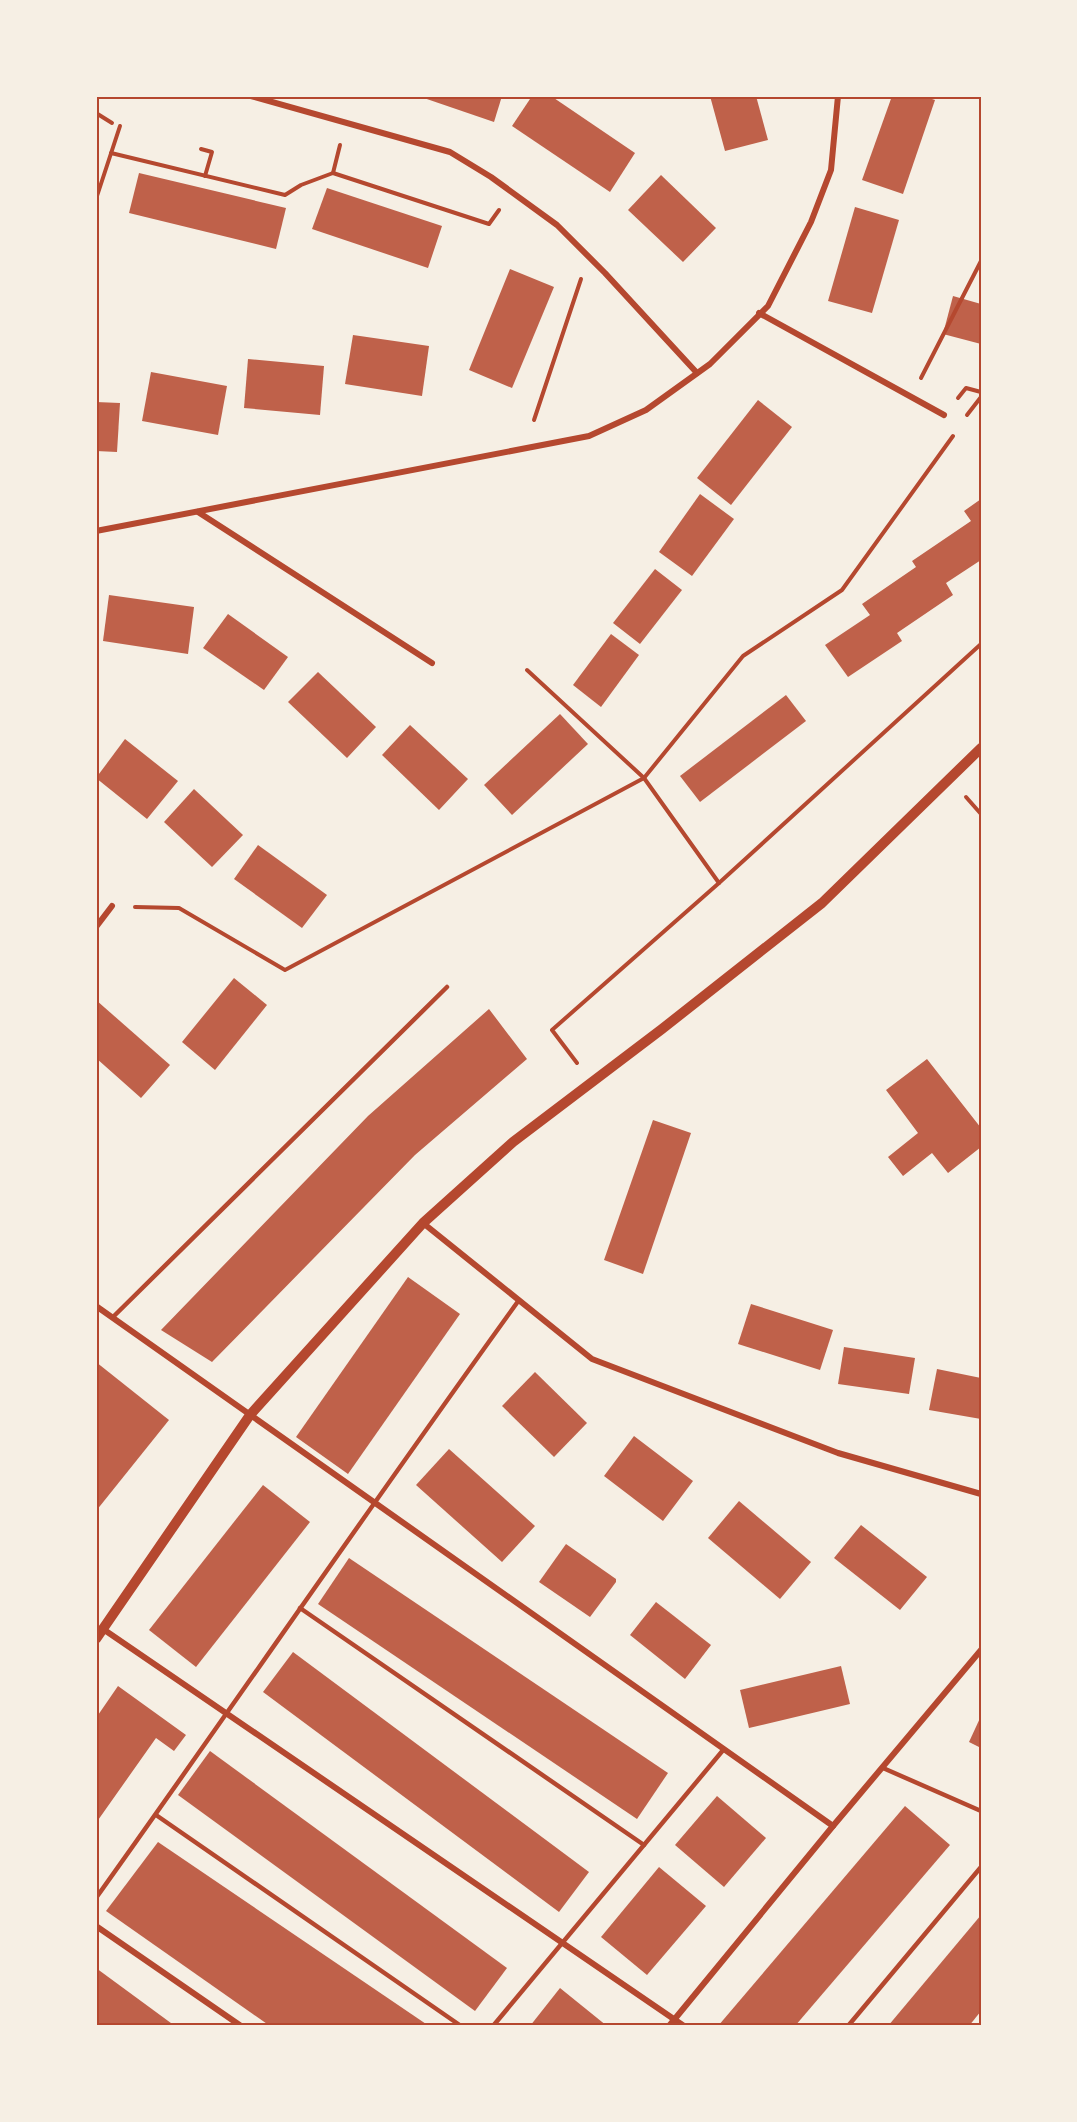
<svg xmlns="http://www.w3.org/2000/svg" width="1077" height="2122" viewBox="0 0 1077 2122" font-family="Quicksand,sans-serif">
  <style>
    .building { fill: #bf614a }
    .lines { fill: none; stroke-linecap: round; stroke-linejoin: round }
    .path { stroke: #b5482f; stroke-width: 4 }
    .service { stroke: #b5482f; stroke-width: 4.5 }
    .minor { stroke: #b5482f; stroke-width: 6 }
    .tertiary { stroke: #b5482f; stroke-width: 10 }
    .neatline { fill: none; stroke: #b5482f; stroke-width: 2 }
  </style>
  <rect width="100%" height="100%" fill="#f6efe4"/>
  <g class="building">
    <path d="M418,96H502L494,122Z"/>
    <path d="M532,96H551L635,153L610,192L512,126Z"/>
    <path d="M710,96H756L768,140L725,151Z"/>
    <path d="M892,96H923L935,100L903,194L862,180Z"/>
    <path d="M139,173L286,208L276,249L129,213Z"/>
    <path d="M661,175L716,228L683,262L628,210Z"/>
    <path d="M327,188L442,226L428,268L312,229Z"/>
    <path d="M855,207L899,220L872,313L828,301Z"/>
    <path d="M510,269L554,287L512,388L469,370Z"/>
    <path d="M953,296L981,304V344L943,334Z"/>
    <path d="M353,335L429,346L422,396L345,384Z"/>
    <path d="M248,359L324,366L320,415L244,408Z"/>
    <path d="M151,372L227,386L218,435L142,421Z"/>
    <path d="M758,400L792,427L731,505L697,478Z"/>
    <path d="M96,402L120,403L117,452L96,451Z"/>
    <path d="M700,494L734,519L692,576L659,552Z"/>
    <path d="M981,499V560L946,583L953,595L897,633L902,641L848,677L825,645L870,615L862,604L916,567L912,561L971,521L964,511Z"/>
    <path d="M655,569L682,590L640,644L613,623Z"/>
    <path d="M109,595L194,607L188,654L103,641Z"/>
    <path d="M228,614L288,657L264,690L203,648Z"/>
    <path d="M611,634L639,655L601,707L573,685Z"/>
    <path d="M318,672L376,727L347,758L288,702Z"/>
    <path d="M786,695L806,721L700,802L680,776Z"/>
    <path d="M560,714L588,744L512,815L484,785Z"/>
    <path d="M410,725L468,779L439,810L382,755Z"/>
    <path d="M125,739L178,781L147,819L96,778Z"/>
    <path d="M194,789L243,835L212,867L164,822Z"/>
    <path d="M258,845L327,895L302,928L234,879Z"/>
    <path d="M234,978L267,1005L215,1070L182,1042Z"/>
    <path d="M96,1000L170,1065L141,1098L96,1058Z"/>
    <path d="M489,1009L527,1059L415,1155L212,1362L161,1330L368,1116Z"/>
    <path d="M927,1059L981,1128V1147L948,1173L932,1153L903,1176L888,1157L918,1133L886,1090Z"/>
    <path d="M653,1120L691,1133L643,1274L604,1260Z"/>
    <path d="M408,1277L460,1314L348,1474L296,1437Z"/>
    <path d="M751,1304L833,1330L820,1370L738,1344Z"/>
    <path d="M844,1347L915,1358L909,1394L838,1384Z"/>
    <path d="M96,1362L169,1420L96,1511Z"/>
    <path d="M937,1369L981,1378V1419L929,1410Z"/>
    <path d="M535,1372L587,1423L554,1457L502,1406Z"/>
    <path d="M634,1436L693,1481L663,1521L604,1476Z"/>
    <path d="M449,1449L535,1526L502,1562L416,1485Z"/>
    <path d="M263,1485L310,1522L196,1667L149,1630Z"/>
    <path d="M739,1501L811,1562L780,1599L708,1538Z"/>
    <path d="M861,1525L927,1577L900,1610L834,1558Z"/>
    <path d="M566,1544L616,1579V1582L590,1617L539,1582Z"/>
    <path d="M349,1558L668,1773L637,1819L318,1604Z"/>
    <path d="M656,1602L711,1645L685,1679L630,1635Z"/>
    <path d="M293,1652L589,1872L559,1912L263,1692Z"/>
    <path d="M841,1666L850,1704L749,1728L740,1690Z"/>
    <path d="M118,1686L186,1735L174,1751L156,1738L96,1823V1718Z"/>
    <path d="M981,1716V1748L969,1742Z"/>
    <path d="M210,1751L507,1968L475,2011L178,1795Z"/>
    <path d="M717,1796L766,1838L724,1887L675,1845Z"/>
    <path d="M905,1806L950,1845L795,2026H718Z"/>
    <path d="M158,1842L429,2026H270L106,1911Z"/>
    <path d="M659,1867L706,1906L647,1975L601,1937Z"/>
    <path d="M981,1915V2011L969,2026H888Z"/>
    <path d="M96,1968L175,2026H96Z"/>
    <path d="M560,1988L607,2026H530Z"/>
  </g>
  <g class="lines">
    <g class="path">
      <path d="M96,113L112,123"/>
      <path d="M201,149L212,152L205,176"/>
      <path d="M111,153L285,195L301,185L333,173L489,224L499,210"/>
      <path d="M333,173L340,145"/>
      <path d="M96,199L120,126"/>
      <path d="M921,378L981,261"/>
      <path d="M958,398L966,388L981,392"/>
      <path d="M967,415L981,397"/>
      <path d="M534,420L581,279"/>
      <path d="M527,670L644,778L719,883"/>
      <path d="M966,797L981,814"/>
      <path d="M135,907L179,908L285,970L644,778L743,656L842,590L953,436"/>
      <path d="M577,1063L552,1030L719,883L981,644"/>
    </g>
    <g class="service">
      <path d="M113,1317L447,987"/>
      <path d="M300,1608L644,1845"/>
      <path d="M883,1768L981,1811"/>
      <path d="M156,1815L461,2026"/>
      <path d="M96,1898C238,1699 376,1498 519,1300"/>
      <path d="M493,2026L724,1749"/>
      <path d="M848,2026L981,1867"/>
    </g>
    <g class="minor">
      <path d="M251,96L450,152L491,177L557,225L605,273L697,373"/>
      <path d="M759,313L944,415"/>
      <path d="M198,512L432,663"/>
      <path d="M96,531L589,436L646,410L710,364L768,306L811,222L831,170L838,96"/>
      <path d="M96,927L112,906"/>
      <path d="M423,1223L592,1359L838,1453L981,1494"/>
      <path d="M96,1306L833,1826"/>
      <path d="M103,1629L684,2026"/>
      <path d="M96,1926L241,2026"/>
      <path d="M669,2026L833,1826L981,1650"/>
    </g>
    <path class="tertiary" d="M96,1639L250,1415L423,1223L513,1142L662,1029L822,903L981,748"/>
  </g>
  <rect width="1077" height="2122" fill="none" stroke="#f6efe4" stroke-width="195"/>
  <rect x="98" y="98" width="882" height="1926" class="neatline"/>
</svg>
